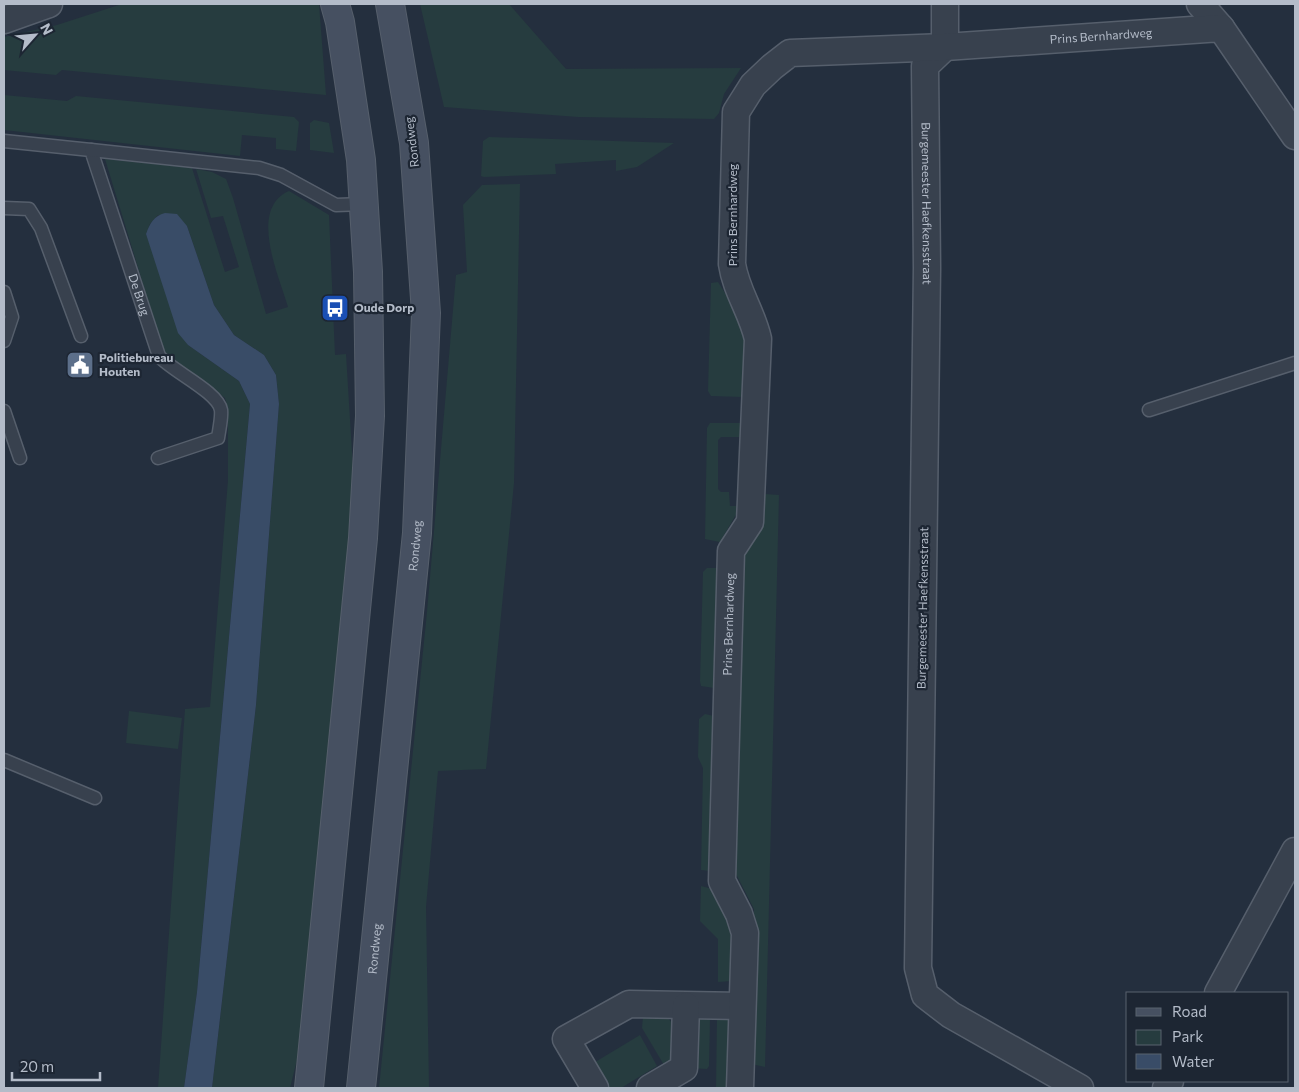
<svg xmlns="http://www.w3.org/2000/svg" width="1299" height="1092" viewBox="0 0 1299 1092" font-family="Commissioner,sans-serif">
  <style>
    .green { fill: #263c3f }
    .water { fill: #394c67 }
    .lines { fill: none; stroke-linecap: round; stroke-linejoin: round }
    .service-casing { stroke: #565f6c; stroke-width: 15 }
    .minor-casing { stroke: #565f6c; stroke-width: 29 }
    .secondary-casing { stroke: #565f6c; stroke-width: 30 }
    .service { stroke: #38414e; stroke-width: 12 }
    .minor { stroke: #38414e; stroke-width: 26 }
    .secondary { stroke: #465061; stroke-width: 28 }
    .labels { text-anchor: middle; stroke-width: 4.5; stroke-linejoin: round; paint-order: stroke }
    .street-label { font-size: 12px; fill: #b4bcc9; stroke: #1d2633 }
    .poi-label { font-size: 12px; font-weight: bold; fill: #b4bcc9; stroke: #1d2633; text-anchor: start }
  </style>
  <rect width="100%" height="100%" fill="#242f3e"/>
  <g class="green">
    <path d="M122,4H319L326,95L62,70L56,75L4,70V37L57,25Z"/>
    <path d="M420,4H509L566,69L741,68L724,94L719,113L714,119L578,117L444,107Z"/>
    <path d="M4,95L67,101L76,96L294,117L299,122L296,151L276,149V138L242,135L240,156L4,130Z"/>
    <path d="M314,120L329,123L334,153L310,150V123Z"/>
    <path d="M489,137L674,143L637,167L616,171V160L555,164L556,174L484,177L481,176L483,141Z"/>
    <path d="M105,159L192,168L225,272L239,267L223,216L211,218L196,169L212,172L226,179L233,198L266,314L288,307C279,276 248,209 289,191L329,215L335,355L346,354L354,485L300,1048L290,1088H212L256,705L279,404L276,375L264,355L234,335L214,305L187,226L158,215L150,224L146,234L188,345L239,381L250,404L197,992L184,1088H158L185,709L210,707L228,480V408L225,398L164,353Z"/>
    <path d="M520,184L514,483L486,769L438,771L426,907L429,1088H379L427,612L456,275L467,272L463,205L482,185Z"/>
    <path d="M718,282L741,318L747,331L745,394L742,397L711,396L708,391L711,283Z"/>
    <path d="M710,423H742V437H721L718,440V489L721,492H729L730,506H741L720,542L705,539L707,428Z"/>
    <path d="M765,494L779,495L765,1067L751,1064L754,909L735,872L742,562L746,548L764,519Z"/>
    <path d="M707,568H717L716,686L714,688L701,686L700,681L703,572Z"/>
    <path d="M129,711L182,718L178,749L126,743Z"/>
    <path d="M705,714L714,716L710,871L701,870L703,768L698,757L699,719Z"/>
    <path d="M701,886L716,890L732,930L731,981L718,982V939L700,921Z"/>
    <path d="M708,1015L710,1019L709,1066L707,1069L692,1068L698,1019Z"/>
    <path d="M643,1016H665L675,1025L671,1061L664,1065L642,1028Z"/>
    <path d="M717,1016L728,1019L730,1023L728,1088H716Z"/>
    <path d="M640,1035L657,1066L621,1088H606L592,1064Z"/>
  </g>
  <path class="water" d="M165,213L177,214L187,226L214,305L234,335L264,355L276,375L279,404L256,705L212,1088H184L197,992L250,404L239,381L188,345L178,333L146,234C150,223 154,216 165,213Z"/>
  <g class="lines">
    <defs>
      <g id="service">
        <path id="s1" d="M4,141L91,150L159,356C172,371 218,392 221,410C222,418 219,430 218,438L158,458"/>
        <path d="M91,150L259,168L281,175L336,205L364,204"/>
        <path d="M4,208L29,209L41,228L81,336"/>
        <path d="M4,292L12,317L4,341"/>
        <path d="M1149,410L1295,363"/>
        <path d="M4,411L20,458"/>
        <path d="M4,760L95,798"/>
      </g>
      <g id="minor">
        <path id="s2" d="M945,4V47L925,66L927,268L918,968L925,995L951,1015L1080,1088"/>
        <path d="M1200,4L1221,28"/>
        <path d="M4,20L49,4"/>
        <path d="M1218,993L1295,851"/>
        <path d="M595,1088L566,1039L629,1004L742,1006"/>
        <path d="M650,1088L684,1068L686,1006"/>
        <path id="s3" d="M740,1088L745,933L739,914L722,881L731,551L750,522L758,339C752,312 736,291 732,264L736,112L753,85L772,67L790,53L945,47L1221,28L1295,136"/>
        <path d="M1166,1088L1170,1081"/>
      </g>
      <g id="secondary">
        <path d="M309,1088L363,538L370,416L368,272L361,160L340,22L335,4"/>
        <path id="s4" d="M361,1088L417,533L426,313L414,143L390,4"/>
      </g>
    </defs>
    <use href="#service" class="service-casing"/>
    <use href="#minor" class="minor-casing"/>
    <use href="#secondary" class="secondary-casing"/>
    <use href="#service" class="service"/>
    <use href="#minor" class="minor"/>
    <use href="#secondary" class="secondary"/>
  </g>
  <defs>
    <symbol id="bus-square" viewBox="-11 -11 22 22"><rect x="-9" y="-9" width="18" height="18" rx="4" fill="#1a4fb4" stroke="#1d2633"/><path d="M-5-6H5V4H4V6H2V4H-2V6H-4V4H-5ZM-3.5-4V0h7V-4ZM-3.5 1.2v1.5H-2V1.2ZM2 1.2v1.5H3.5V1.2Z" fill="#fff"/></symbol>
    <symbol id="civic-square" viewBox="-11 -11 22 22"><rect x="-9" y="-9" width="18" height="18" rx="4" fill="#5c6f8a" stroke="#1d2633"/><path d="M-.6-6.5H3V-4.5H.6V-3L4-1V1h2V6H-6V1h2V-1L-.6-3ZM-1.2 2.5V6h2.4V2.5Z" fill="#fff"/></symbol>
  </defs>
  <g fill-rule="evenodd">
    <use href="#bus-square" x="319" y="292" width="32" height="32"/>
    <use href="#civic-square" x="64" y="349" width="32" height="32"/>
  </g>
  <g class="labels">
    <g class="street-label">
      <text dy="4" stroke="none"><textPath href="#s3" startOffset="1384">Prins Bernhardweg</textPath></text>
      <text transform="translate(412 142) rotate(-97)" y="4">Rondweg</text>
      <text dy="4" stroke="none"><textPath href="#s2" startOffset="208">Burgemeester Haefkensstraat</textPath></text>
      <text transform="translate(733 215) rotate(-90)" y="4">Prins Bernhardweg</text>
      <text dy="4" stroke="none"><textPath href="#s1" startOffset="240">De Brug</textPath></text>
      <text dy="4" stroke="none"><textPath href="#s4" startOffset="545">Rondweg</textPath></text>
      <text transform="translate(923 608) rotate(-89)" y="4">Burgemeester Haefkensstraat</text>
      <text dy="4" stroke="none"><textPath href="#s3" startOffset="469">Prins Bernhardweg</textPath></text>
      <text dy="4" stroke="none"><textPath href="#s4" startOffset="140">Rondweg</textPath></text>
    </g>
    <g class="poi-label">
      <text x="354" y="312">Oude Dorp</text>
      <text x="99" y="362">Politiebureau<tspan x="99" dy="14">Houten</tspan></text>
    </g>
  </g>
  <rect width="1299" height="1092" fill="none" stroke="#b4bcc9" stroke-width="10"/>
  <rect x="1126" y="992" width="162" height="90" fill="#1d2633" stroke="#59626f"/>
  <rect x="1136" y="1008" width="25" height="8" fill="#465061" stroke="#59626f"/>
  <text x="1172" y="1017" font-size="15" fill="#b4bcc9">Road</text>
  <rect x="1136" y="1030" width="25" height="15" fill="#263c3f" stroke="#59626f"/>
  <text x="1172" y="1042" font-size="15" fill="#b4bcc9">Park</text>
  <rect x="1136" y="1054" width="25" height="15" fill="#394c67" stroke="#59626f"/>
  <text x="1172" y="1067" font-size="15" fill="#b4bcc9">Water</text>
  <g transform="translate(35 35) rotate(63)" stroke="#1d2633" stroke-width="4" paint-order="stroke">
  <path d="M0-4L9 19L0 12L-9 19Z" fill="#b4bcc9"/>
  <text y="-8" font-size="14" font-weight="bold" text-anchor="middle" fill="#b4bcc9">N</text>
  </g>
  <path d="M12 1072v8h88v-8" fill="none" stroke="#b4bcc9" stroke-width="2.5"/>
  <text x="20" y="1072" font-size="15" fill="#b4bcc9" stroke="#1d2633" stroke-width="4" paint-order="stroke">20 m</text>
</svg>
